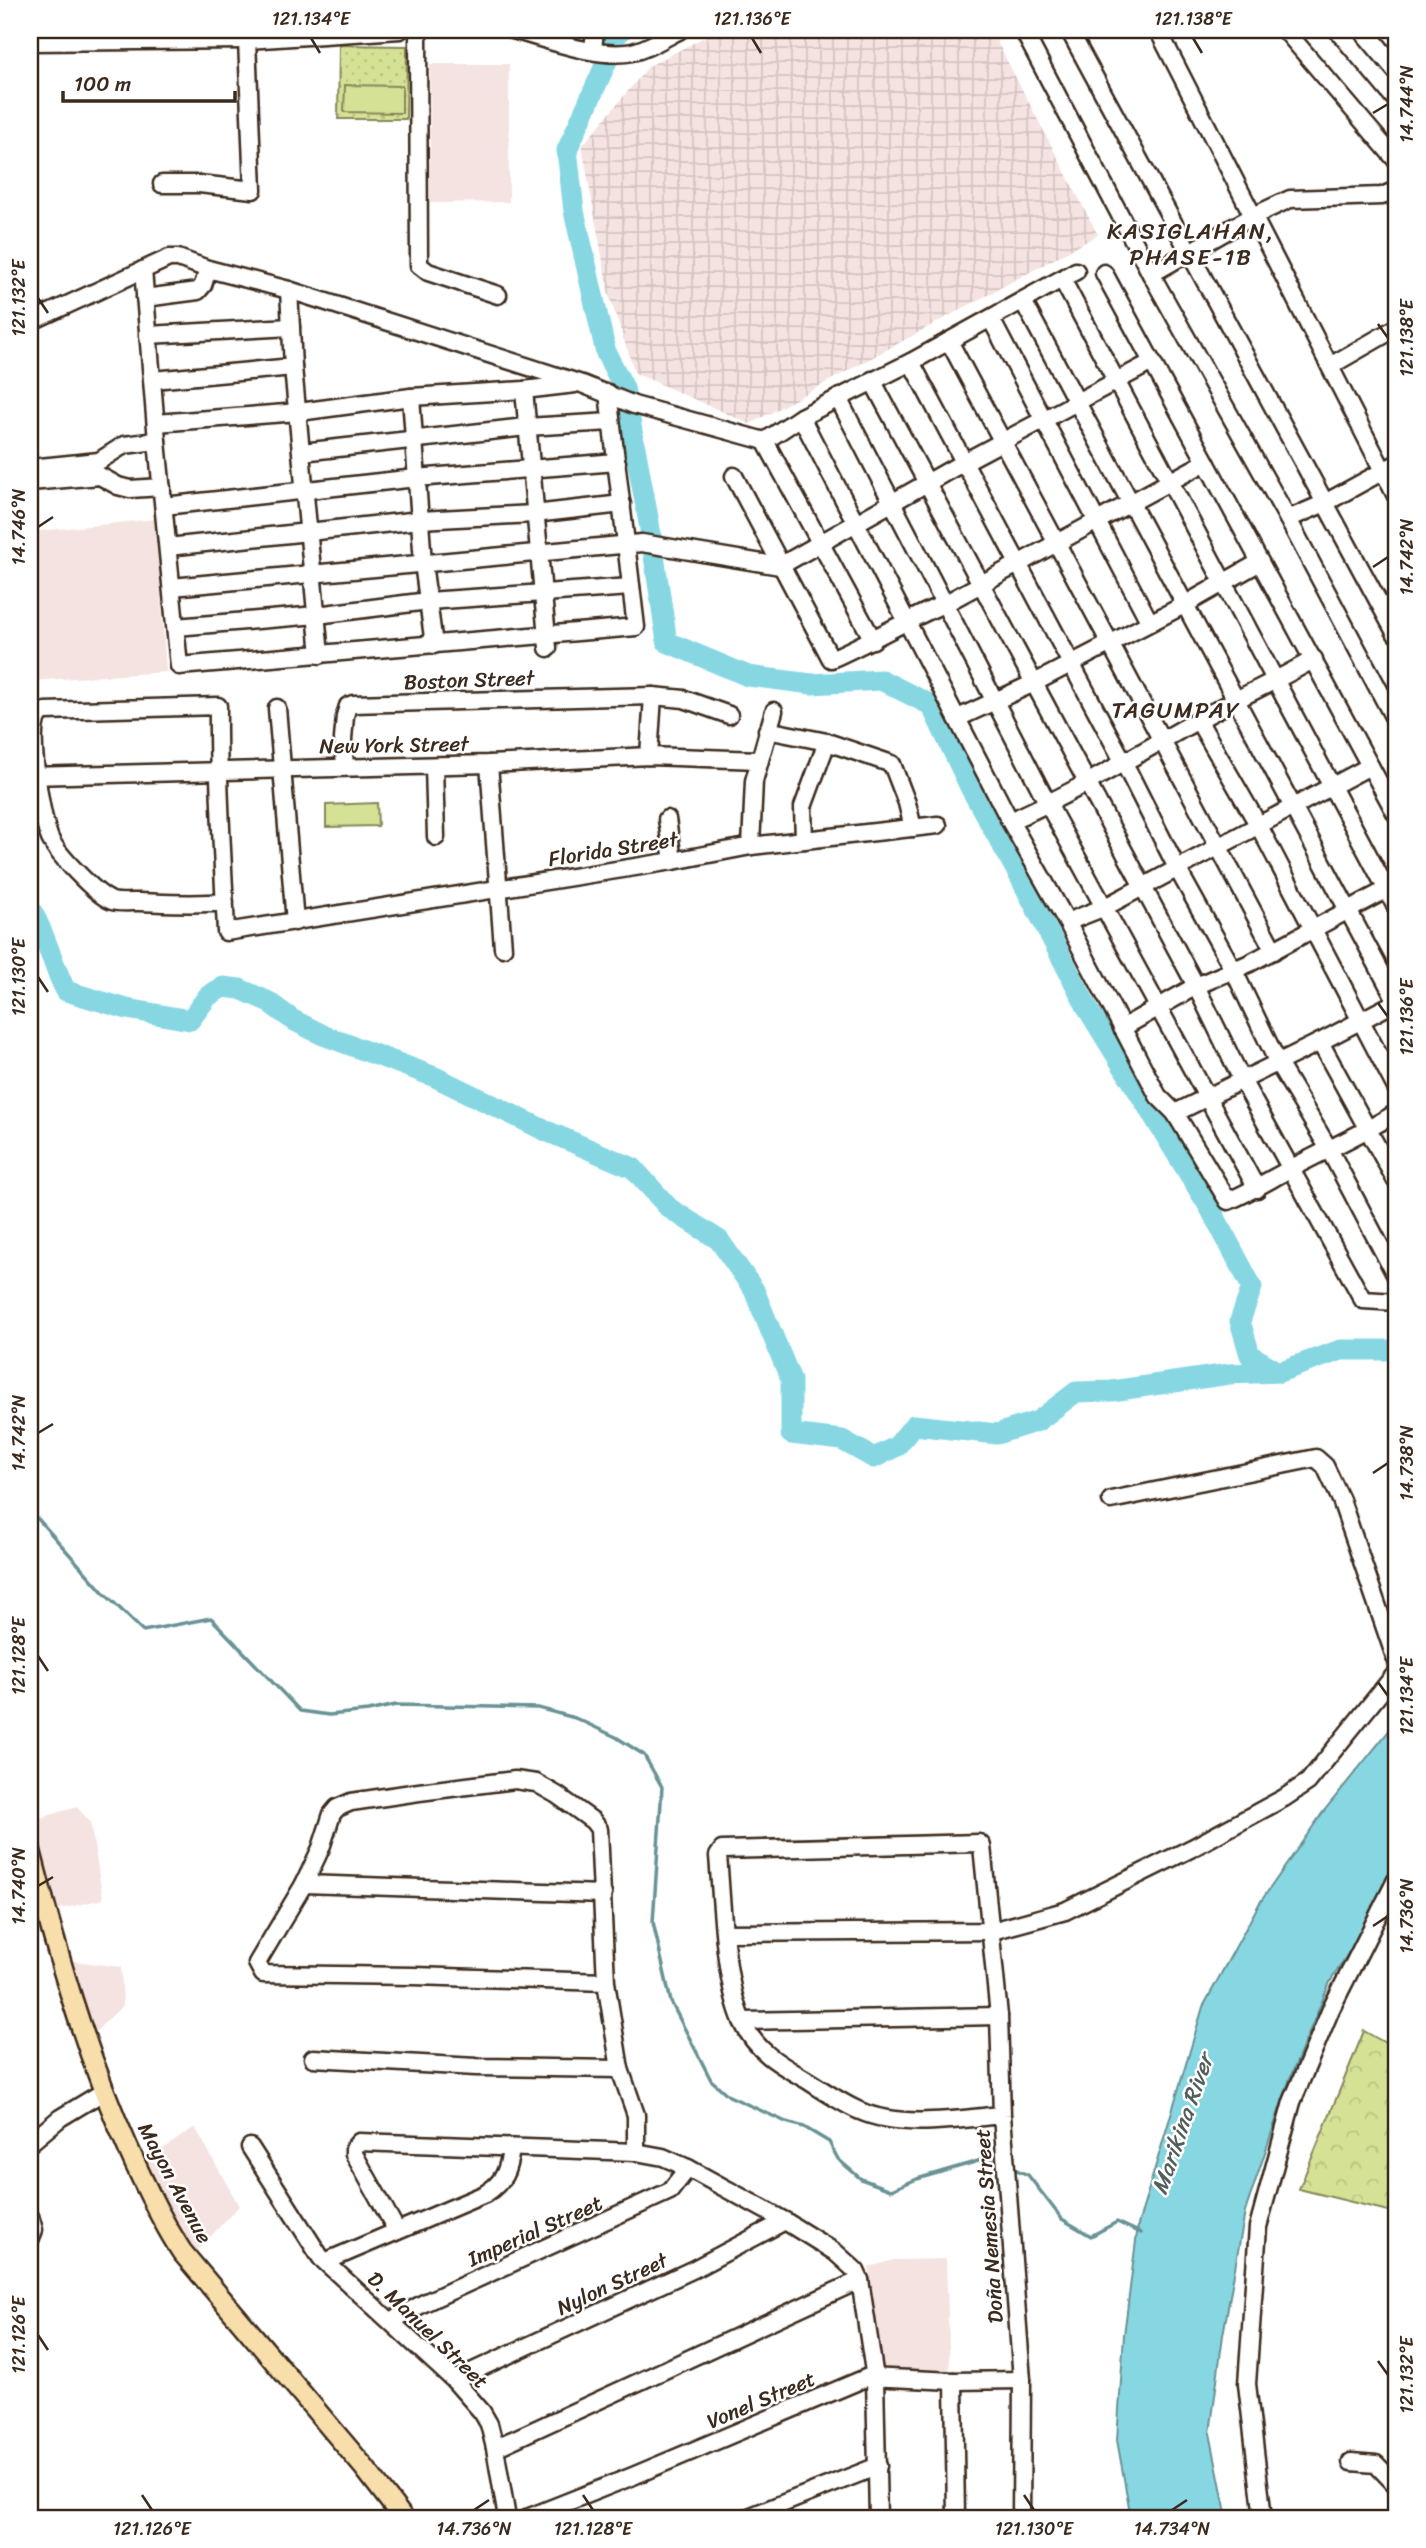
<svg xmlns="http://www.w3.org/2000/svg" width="1426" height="2548" viewBox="0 0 1426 2548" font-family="Sriracha,sans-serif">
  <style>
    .built { fill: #f5e3e1 }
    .industrial { fill: url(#industrial-grid) }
    .grass { fill: url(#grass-dots); stroke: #88865a; stroke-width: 2 }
    .forest { fill: url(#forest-crowns); stroke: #88865a; stroke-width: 2 }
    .garden { fill: #d5e295; stroke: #88865a; stroke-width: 2 }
    .water { fill: #87d7e3; stroke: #699294; stroke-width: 2 }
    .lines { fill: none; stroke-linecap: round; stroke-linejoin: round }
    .stream { stroke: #699294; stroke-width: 3.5 }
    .river { stroke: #87d7e3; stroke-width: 21 }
    .minor-casing { stroke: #3b2a1e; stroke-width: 21 }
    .major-casing { stroke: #3b2a1e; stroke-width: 24 }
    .minor { stroke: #fff; stroke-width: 16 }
    .major { stroke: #f8deab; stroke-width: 19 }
    .ticks { fill: none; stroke: #3b2a1e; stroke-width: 2.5 }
    .labels { text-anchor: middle; stroke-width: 5; stroke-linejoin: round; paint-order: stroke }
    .street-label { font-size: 21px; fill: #3b2a1e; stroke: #fff }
    .neighbourhood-label { font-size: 23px; letter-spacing: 2px; fill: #3b2a1e; stroke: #fff }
    .water-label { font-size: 23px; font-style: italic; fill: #525e59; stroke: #fff }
    .neatline { fill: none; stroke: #3b2a1e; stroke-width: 2.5 }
    .ticks-label { font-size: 18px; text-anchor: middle; fill: #3b2a1e }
  </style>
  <defs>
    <pattern id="industrial-grid" width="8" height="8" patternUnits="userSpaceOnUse" patternTransform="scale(1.75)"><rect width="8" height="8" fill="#f5e3e1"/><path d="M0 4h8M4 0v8" fill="none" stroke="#d3c3c1"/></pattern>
    <pattern id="grass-dots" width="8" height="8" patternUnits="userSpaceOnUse" patternTransform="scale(1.75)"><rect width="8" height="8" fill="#d5e295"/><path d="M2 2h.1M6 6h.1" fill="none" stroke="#b8c280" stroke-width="1.8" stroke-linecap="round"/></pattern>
    <pattern id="forest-crowns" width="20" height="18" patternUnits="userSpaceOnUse" patternTransform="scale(1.75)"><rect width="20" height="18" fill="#d5e295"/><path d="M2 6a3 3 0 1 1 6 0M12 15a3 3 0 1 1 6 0" fill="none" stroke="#b8c280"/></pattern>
  </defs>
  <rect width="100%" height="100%" fill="#fff"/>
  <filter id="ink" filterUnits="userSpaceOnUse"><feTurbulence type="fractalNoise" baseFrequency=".0143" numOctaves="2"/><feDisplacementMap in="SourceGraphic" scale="14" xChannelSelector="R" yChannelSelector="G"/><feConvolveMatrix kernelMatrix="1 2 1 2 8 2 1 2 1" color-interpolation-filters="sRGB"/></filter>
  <g filter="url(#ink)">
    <g class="built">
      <path d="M430,64H509V202L430,203Z"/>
      <path d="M156,519L166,672L30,681V532Z"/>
      <path d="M77,1807L90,1822L103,1899L52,1911L30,1821Z"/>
      <path d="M67,1960L121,1967L123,2005L91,2036Z"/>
      <path d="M195,2127L239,2206L194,2254L142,2163Z"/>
      <path d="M946,2259L950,2374L882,2373L869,2267L894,2260Z"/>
    </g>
    <path class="industrial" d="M718,30H991L1098,235L750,424L635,373L609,295L582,146L649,66Z"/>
    <path class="grass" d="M339,45L407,46L406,119H338Z"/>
    <path class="forest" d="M1364,2031L1396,2049V2213L1299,2189Z"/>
    <g class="garden">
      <path d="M345,85L402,86V113L344,112Z"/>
      <path d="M377,803L378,826L326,827V805Z"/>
    </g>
    <path class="water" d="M1396,1722V1878L1330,1982L1290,2078L1245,2212L1223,2335L1210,2433L1227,2518H1131L1117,2440L1124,2335L1138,2225L1203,2007L1259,1904L1323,1812Z"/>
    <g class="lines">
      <g class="stream">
        <path d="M30,1515L38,1519L103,1592L143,1631L211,1618L300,1711L329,1715L368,1711L396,1705L538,1708L575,1718L616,1737L644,1755L662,1787L653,1922L671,2002L711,2080L729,2096L786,2122L804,2127L829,2142L838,2159L861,2179L891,2190L917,2179L985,2159L1000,2163"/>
        <path d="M1010,2167L1028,2175L1062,2219L1091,2236L1117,2222L1141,2233"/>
      </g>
      <g class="river">
        <path d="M609,42L622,30"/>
        <path d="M607,61L567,150L574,211L606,353L624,388L649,523L667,642L748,676L812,684L881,680L931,705L971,789L1020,877L1089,1011L1210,1208L1252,1287L1240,1321L1250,1355L1279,1372"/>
        <path d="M30,908C46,934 52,964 66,991L127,1009L190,1020L208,996L223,987L240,989L267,1001L293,1020L323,1035L435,1077L544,1130L633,1168L669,1208L719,1240L754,1290L791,1380V1434L842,1440L874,1458L897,1446L914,1425L997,1434L1038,1421L1076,1392L1112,1391L1229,1374L1279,1372L1341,1350H1396"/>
      </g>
      <defs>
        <g id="minor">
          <path d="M418,30L419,265L428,272L498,295"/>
          <path d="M513,30C546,39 603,61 636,51C651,47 666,37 680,30"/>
          <path d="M1023,30L1151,274L1288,519L1396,722"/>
          <path d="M1069,30L1396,634"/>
          <path d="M1158,30L1396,496"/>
          <path d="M1285,30L1396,160"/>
          <path d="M1337,30L1396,100"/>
          <path d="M1389,30L1396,39"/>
          <path d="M30,42L247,40L400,30"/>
          <path d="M593,50L595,30"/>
          <path d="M162,184H199L253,190L247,40"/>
          <path d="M143,270L157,441L179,666L636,627L608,393"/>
          <path d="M1104,273L1396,814"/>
          <path d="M1151,274L1253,216L1290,199L1382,196L1396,190"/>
          <path d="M1062,279L1396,907"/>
          <path d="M289,290L293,367L320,655"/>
          <path d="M145,298L198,291L203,285L208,269"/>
          <path d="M1023,301L1396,1000"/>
          <path d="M991,319L1149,621"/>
          <path d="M30,322L169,258H178L208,269L289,290L582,384L634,405L765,441L801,417L911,362L1076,271"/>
          <path d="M148,335L291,327"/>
          <path d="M949,341L1274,951"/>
          <path d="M911,362L1124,763L1177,868L1234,971L1278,1063L1330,1151L1396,1276"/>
          <path d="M1330,366L1396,328"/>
          <path d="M153,380L293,367"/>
          <path d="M872,380L1196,986L1242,1080L1363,1300L1396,1302"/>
          <path d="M524,390L548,648"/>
          <path d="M411,397L423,563L434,645"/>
          <path d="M838,398L1048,804L1257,1189"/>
          <path d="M801,417L1010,821L1067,922L1158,1096L1175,1113L1228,1201C1250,1192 1269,1180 1290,1169C1326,1150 1362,1134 1396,1113"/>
          <path d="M156,423L299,412L411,397L524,390L575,384"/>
          <path d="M765,441L873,640"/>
          <path d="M302,452L526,427L611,422"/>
          <path d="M30,468L99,461L124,445L157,441"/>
          <path d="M734,476L831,659C870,642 906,620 946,603L1206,462"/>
          <path d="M30,482L100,476L118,486L130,489L162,487"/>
          <path d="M164,506L416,478L617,462"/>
          <path d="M1288,519L1325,503L1396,464"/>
          <path d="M168,547L420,520L534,514L622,504"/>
          <path d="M172,587L642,543L780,566L964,462L1152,362"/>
          <path d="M176,627L317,615L428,601L631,587"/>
          <path d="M277,708L295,922"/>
          <path d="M958,718L1034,683L1186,604L1260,562"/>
          <path d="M1198,720L1259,826L1396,1088"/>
          <path d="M767,730L827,742L892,764L907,803L913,828"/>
          <path d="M649,756L653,696"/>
          <path d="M489,764L503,948"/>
          <path d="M434,766L436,837"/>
          <path d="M345,767L343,739L345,716L348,706L353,704L653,696L684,699L729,715"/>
          <path d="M30,776L489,764L649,756L759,760"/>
          <path d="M667,819L673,861"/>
          <path d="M1010,821C1076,792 1137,754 1200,719C1237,698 1277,681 1314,659"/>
          <path d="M804,840L803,807L827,742"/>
          <path d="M751,846L754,781L774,711"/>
          <path d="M225,902C196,905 167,903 139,902C131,902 119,903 112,901C96,895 54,851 49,836C41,813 27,736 38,715L45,711L218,706C217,782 223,856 226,932L673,861L751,846L938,825"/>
          <path d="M1067,922L1105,907L1370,766"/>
          <path d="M1122,1028L1196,986L1250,963L1395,885"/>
          <path d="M1320,1042L1396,1181"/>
          <path d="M1175,1113L1320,1042L1396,1002"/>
          <path d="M1111,1500L1316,1458L1325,1466L1341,1500L1396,1660"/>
          <path d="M304,1884L603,1894"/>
          <path d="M725,1933L992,1931L1065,1911L1192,1848L1284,1798L1308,1782L1396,1673"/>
          <path d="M606,1982L414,1976L263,1974L257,1963L304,1884L321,1848L332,1814L337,1808L351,1802L419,1792L515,1780L536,1783L557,1795L593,1821L599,1829L606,1982L620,2069L636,2115V2152"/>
          <path d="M742,2021L999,2016"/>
          <path d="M313,2058L476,2067L620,2069"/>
          <path d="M1002,2115C959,2119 900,2129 860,2111C841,2103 823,2090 805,2079C779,2064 756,2051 743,2023C724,1982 722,1902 718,1856L722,1850L979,1843L982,1846L999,2016L1002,2115L1022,2380L1021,2518"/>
          <path d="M30,2143L60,2118L103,2092"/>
          <path d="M250,2147L321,2258L454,2380L482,2412L489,2424L495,2448L507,2518"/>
          <path d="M30,2216L34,2230L30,2240"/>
          <path d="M397,2231L354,2154V2148L359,2142L636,2152L663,2157L688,2168L785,2221L835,2252L856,2271L860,2280L875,2378L878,2518"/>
          <path d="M327,2261L485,2194C504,2182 508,2171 511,2149"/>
          <path d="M391,2321L424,2303L670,2191L688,2168"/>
          <path d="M454,2380L694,2269L785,2221"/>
          <path d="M954,2381L956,2518"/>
          <path d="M495,2448L860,2280"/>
          <path d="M1351,2462L1376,2464L1396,2485"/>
          <path d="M527,2518L633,2476L868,2377L954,2381L1022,2380"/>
          <path d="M746,2518L878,2466"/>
          <path d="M1263,2518L1247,2384L1258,2227L1292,2102L1331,2009L1396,1880"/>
        </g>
        <path id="major" d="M30,1849C56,1951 85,2052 128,2148C144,2184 161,2220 182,2252L363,2466L403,2518"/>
      </defs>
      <use href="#minor" class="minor-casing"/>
      <use href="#major" class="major-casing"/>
      <use href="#minor" class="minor"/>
      <use href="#major" class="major"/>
    </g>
  </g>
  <path class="ticks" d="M311,38L320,53M752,38L761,53M1193,38L1202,53M1373,113L1388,104M38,298L48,313M1378,324L1388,338M38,527L53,517M1373,567L1388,557M38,977L48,992M1378,1003L1388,1017M38,1433L53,1424M1373,1473L1388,1463M38,1656L48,1671M1378,1682L1388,1696M38,1886L53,1877M1373,1926L1388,1916M38,2335L48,2350M1378,2361L1388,2375M142,2495L152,2510M583,2495L593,2510M1024,2495L1034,2510M474,2510L489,2500M1172,2510L1187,2500"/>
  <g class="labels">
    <g class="street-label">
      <text transform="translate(469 680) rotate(-2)" y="7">Boston Street</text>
      <text transform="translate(394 745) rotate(-1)" y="7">New York Street</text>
      <text transform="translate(613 849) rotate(-9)" y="7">Florida Street</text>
      <text transform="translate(175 2183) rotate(62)" y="7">Mayon Avenue</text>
      <text transform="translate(989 2226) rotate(-94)" y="7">Doña Nemesia Street</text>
      <text transform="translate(535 2231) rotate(-24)" y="7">Imperial Street</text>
      <text transform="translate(612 2284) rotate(-25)" y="7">Nylon Street</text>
      <text transform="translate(428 2330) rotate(44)" y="7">D. Manuel Street</text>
      <text transform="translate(761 2400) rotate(-23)" y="7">Vonel Street</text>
    </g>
    <g class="neighbourhood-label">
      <text x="1191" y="239">KASIGLAHAN,<tspan x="1191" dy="26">PHASE-1B</tspan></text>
      <text x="1176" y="718">TAGUMPAY</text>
    </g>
    <g class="water-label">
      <text transform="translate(1182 2124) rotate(-71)" y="8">Marikina River</text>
    </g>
  </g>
  <rect width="1426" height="2548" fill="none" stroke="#fff" stroke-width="77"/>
  <path d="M63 91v10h172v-10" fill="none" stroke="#3b2a1e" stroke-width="3.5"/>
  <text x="74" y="91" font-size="21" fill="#3b2a1e" stroke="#ffffff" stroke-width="5" paint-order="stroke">100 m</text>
  <rect x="38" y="38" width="1350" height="2472" class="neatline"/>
  <g class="ticks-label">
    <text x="311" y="25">121.134°E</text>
    <text x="752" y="25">121.136°E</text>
    <text x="1193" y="25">121.138°E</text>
    <text transform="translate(1407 104) rotate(-90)" y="6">14.744°N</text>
    <text transform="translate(19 298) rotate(-90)" y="6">121.132°E</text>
    <text transform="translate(1407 338) rotate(-90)" y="6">121.138°E</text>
    <text transform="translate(19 527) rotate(-90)" y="6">14.746°N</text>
    <text transform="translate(1407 557) rotate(-90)" y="6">14.742°N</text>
    <text transform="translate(19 977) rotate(-90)" y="6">121.130°E</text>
    <text transform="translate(1407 1017) rotate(-90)" y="6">121.136°E</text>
    <text transform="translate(19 1433) rotate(-90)" y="6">14.742°N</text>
    <text transform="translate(1407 1463) rotate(-90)" y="6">14.738°N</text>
    <text transform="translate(19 1656) rotate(-90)" y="6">121.128°E</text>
    <text transform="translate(1407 1696) rotate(-90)" y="6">121.134°E</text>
    <text transform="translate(19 1886) rotate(-90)" y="6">14.740°N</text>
    <text transform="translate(1407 1916) rotate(-90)" y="6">14.736°N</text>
    <text transform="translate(19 2335) rotate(-90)" y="6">121.126°E</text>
    <text transform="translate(1407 2375) rotate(-90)" y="6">121.132°E</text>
    <text x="152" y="2535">121.126°E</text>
    <text x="474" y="2535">14.736°N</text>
    <text x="593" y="2535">121.128°E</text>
    <text x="1034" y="2535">121.130°E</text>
    <text x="1172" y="2535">14.734°N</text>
  </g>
</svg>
